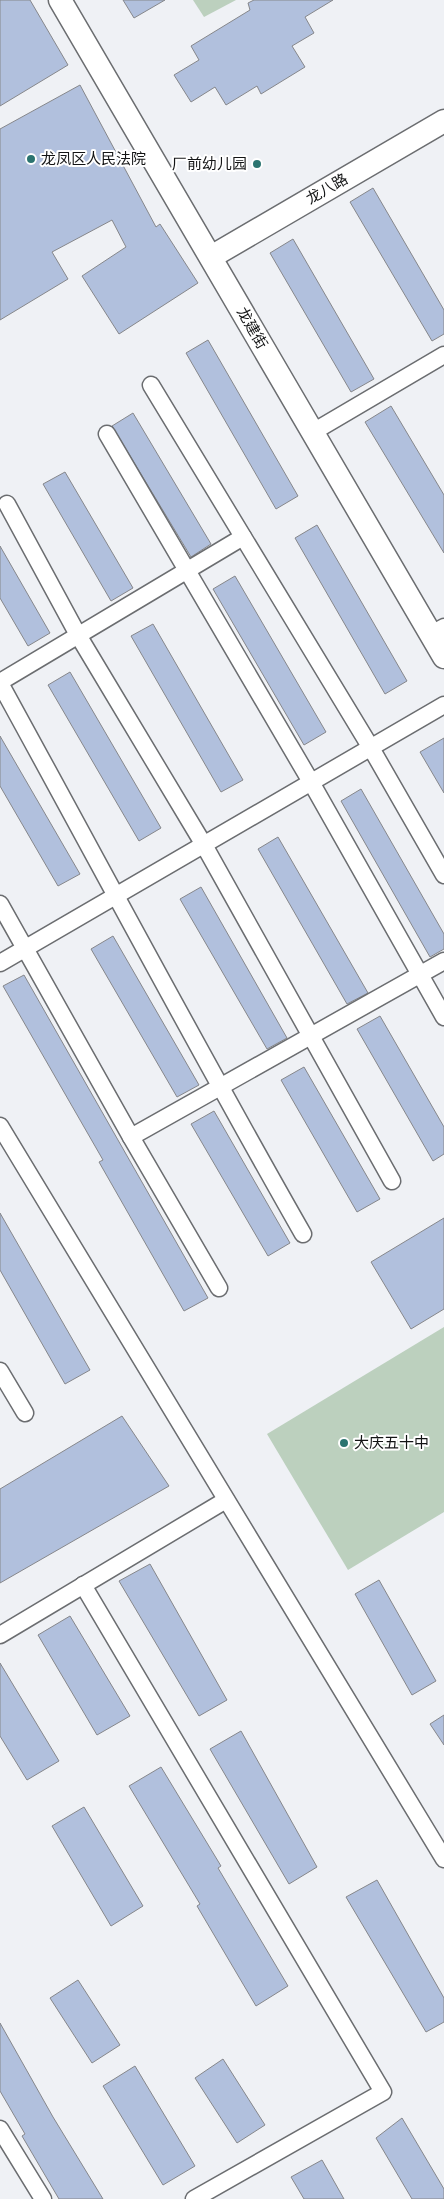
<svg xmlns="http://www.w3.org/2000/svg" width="444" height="2199" viewBox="0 0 444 2199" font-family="Roboto,'Noto Sans SC',sans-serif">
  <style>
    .green { fill: #bcd0be }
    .building { fill: #b1c0dd; stroke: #86878b }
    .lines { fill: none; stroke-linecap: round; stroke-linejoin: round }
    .street-casing { stroke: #6b6d70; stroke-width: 19 }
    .secondary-casing { stroke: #6b6d70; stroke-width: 25 }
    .street { stroke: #fff; stroke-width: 16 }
    .secondary { stroke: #fff; stroke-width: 22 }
    .poi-dot { fill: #2b7470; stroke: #fff; stroke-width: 2 }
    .labels { text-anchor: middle; stroke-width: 4; stroke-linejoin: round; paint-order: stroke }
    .poi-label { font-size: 15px; fill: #131415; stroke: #fff; text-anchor: start }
    .street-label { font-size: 15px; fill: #131415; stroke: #fff }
  </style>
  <rect width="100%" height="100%" fill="#eff1f5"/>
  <g class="green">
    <path d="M193,0H236L204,17Z"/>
    <path d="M444,1327V1512L348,1570L267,1434Z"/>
  </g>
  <g class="building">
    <path d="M0,0H30L68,65L0,106Z"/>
    <path d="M123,0H165L134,18Z"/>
    <path d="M254,0H333L305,17L314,33L292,46L305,67L261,94L257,86L226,105L215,87L191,102L174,75L199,60L191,46L250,10L248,3Z"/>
    <path d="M80,85L156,227L160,224L198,283L119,334L82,276L126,247L112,220L52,252L68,279L0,320V129Z"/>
    <path d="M373,188L444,310V334L432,341L350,202Z"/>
    <path d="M293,239L374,379L351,392L270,253Z"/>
    <path d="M208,340L298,496L276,509L186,353Z"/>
    <path d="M391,406L444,495V553L365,422Z"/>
    <path d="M133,413L211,544L191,557L112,426Z"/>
    <path d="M65,472L133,588L111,601L43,484Z"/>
    <path d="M317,525L407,681L385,694L295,538Z"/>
    <path d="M0,546L50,633L28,646L0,598Z"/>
    <path d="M235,576L326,732L304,745L213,589Z"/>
    <path d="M153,624L243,780L221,792L131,636Z"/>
    <path d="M70,672L161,828L139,841L48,685Z"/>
    <path d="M0,736L80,874L58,886L0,786Z"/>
    <path d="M444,738V793L420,752Z"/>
    <path d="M361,789L444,934V949L430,957L341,801Z"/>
    <path d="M278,837L368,993L347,1004L258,849Z"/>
    <path d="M201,887L287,1038L267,1049L180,899Z"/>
    <path d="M113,936L199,1085L177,1097L91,949Z"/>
    <path d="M24,975L208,1298L184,1311L99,1162L103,1160L3,986Z"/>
    <path d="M380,1016L444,1127V1154L433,1161L357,1029Z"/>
    <path d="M304,1067L380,1199L357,1212L281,1080Z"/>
    <path d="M214,1111L290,1243L268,1256L191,1124Z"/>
    <path d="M0,1213L90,1370L65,1384L0,1270Z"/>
    <path d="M444,1218V1309L411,1329L371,1262Z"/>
    <path d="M122,1416L169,1486L0,1583V1489Z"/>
    <path d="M150,1564L227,1700L199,1716L119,1581Z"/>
    <path d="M379,1580L436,1681L412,1695L355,1594Z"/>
    <path d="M70,1616L130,1716L97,1735L38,1635Z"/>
    <path d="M0,1663L59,1761L27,1780L0,1736Z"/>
    <path d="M444,1715V1745L430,1724Z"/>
    <path d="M241,1731L317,1867L289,1884L210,1749Z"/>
    <path d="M161,1767L221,1866L218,1868L288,1986L256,2006L197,1906L200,1904L129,1786Z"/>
    <path d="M84,1807L143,1906L111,1926L52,1826Z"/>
    <path d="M377,1880L444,1998V2022L426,2032L346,1897Z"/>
    <path d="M78,1980L120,2045L92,2063L50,1998Z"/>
    <path d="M0,2023L53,2117L103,2199H59L22,2136L25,2134L0,2091Z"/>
    <path d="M223,2059L265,2125L237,2143L195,2078Z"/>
    <path d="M135,2066L195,2166L163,2185L103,2086Z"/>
    <path d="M402,2118L444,2189V2199H412L376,2138Z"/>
    <path d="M322,2160L344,2199H304L291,2177Z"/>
  </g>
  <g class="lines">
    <defs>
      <g id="street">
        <path d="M151,385L371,748L444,875"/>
        <path d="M313,432L444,355"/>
        <path d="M107,434L311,782L444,1017"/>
        <path d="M7,504L78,635L204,845L392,1181"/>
        <path d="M431,634L444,627"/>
        <path d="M0,682L243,537"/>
        <path d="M0,683C101,867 199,1052 303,1234"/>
        <path d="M0,904L131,1137L219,1288"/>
        <path d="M0,963L444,705"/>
        <path d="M0,1126L444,1859"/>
        <path d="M131,1137L444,961"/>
        <path d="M0,1371L25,1413"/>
        <path d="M83,1585L383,2092L194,2199"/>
        <path d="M0,1635L226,1500"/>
        <path d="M0,2129L43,2199"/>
      </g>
      <g id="secondary">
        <path d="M60,0L444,657"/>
        <path d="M211,257L444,121"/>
      </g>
    </defs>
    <use href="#street" class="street-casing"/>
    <use href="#secondary" class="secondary-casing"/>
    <use href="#street" class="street"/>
    <use href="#secondary" class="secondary"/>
  </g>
  <g class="poi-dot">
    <circle cx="31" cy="159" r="5"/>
    <circle cx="257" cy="164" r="5"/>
    <circle cx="344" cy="1443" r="5"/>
  </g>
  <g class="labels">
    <g class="poi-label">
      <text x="41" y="164">龙凤区人民法院</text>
      <text x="247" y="169" text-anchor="end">厂前幼儿园</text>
      <text x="354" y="1448">大庆五十中</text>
    </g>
    <g class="street-label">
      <text transform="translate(327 189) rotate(-30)" y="5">龙八路</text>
      <text transform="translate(252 328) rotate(60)" y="5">龙建街</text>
    </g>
  </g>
</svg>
